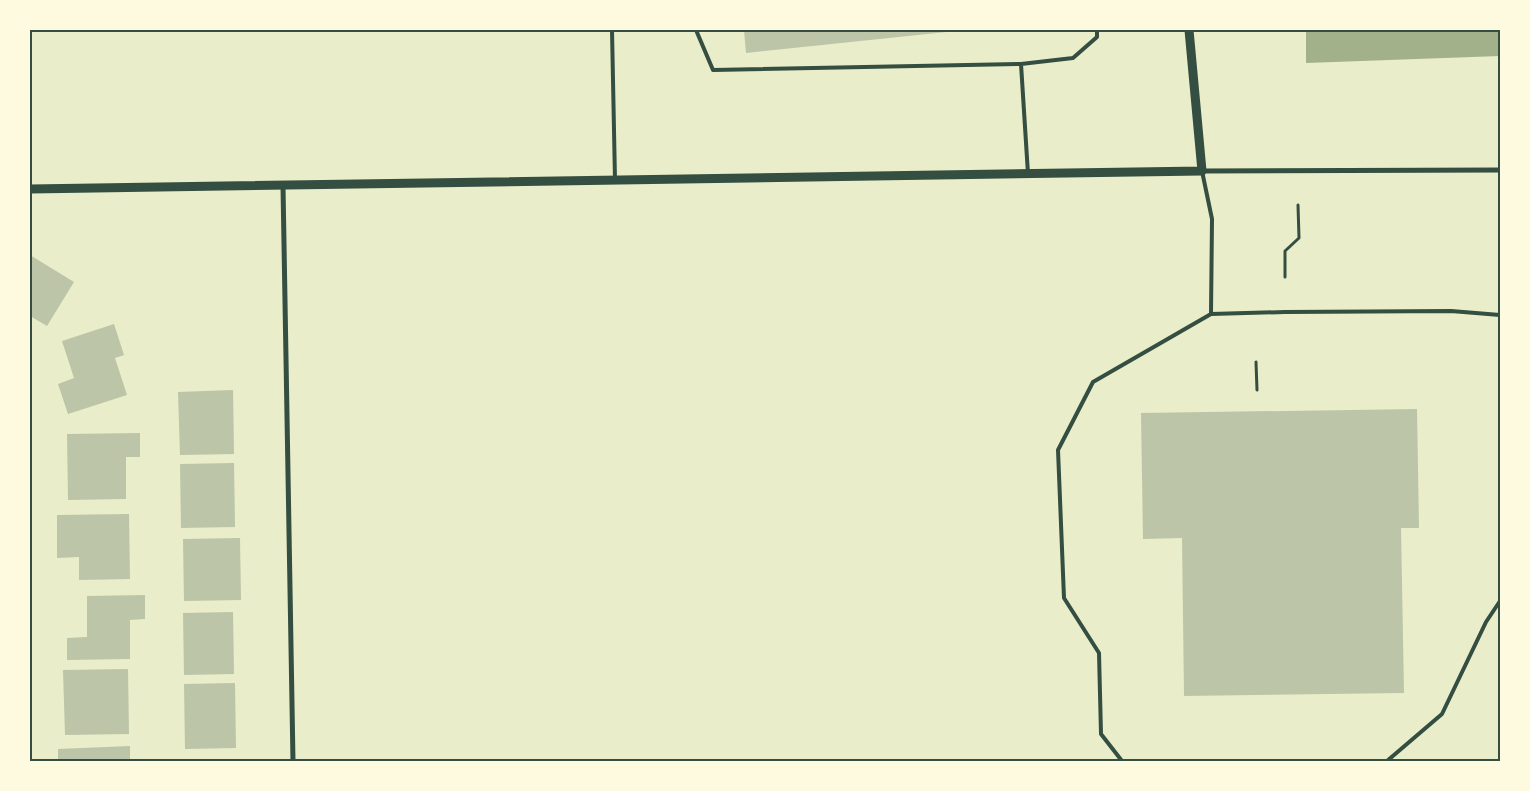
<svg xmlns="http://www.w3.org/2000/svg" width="1530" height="791" viewBox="0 0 1530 791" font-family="'Source Sans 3',sans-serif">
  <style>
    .water { fill: #a3b18a }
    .building { fill: #bcc5a7 }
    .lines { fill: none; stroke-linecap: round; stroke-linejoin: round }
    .path { stroke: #344e41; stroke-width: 3 }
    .service { stroke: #344e41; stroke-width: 4 }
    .minor { stroke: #344e41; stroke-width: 5 }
    .tertiary { stroke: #344e41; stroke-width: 9 }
    .neatline { fill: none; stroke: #344e41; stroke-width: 2 }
  </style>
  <rect width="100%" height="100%" fill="#e9edc9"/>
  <path class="water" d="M1306,30H1500V56L1306,63Z"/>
  <g class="building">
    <path d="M744,30H956V31L746,53Z"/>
    <path d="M30,255L74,282L47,326L30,316Z"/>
    <path d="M114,324L124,355L115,358L127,395L68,414L58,384L74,378L62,341Z"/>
    <path d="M233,390L234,454L180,455L178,392Z"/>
    <path d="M1417,409L1419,528H1401L1404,693L1184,696L1182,538L1143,539L1141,413Z"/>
    <path d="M140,433V457H126V499L68,500L67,434Z"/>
    <path d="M234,463L235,527L181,528L180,464Z"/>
    <path d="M129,514L130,579L79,580V557L57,558V515Z"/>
    <path d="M240,538L241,600L184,601L183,539Z"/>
    <path d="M145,595V619L130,620V659L67,660V638L87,637V596Z"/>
    <path d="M233,612L234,674L184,675L183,613Z"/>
    <path d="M128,669L129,734L65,735L63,670Z"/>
    <path d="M235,683L236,748L185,749L184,684Z"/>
    <path d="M130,746V761H58V749Z"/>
  </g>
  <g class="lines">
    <g class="path">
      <path d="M1285,277V251L1299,238L1298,205"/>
      <path d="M1256,362L1257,390"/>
    </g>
    <g class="service">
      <path d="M612,30L615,180"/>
      <path d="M696,30L713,70L1021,64"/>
      <path d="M1202,171L1212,219L1211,314"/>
      <path d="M1028,174L1021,64L1073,58L1097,37V30"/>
      <path d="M1122,761L1101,734L1099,653L1064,598L1058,450L1093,382L1211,314L1285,312L1451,311L1500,315"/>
      <path d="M1387,761L1442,714L1486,622L1500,601"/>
    </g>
    <g class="minor">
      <path d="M1202,171L1500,170"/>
      <path d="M283,186L293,761"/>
    </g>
    <path class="tertiary" d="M30,189L1202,171L1189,30"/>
  </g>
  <rect width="1530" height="791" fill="none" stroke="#fefae0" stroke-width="62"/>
  <rect x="31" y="31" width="1468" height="729" class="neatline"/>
</svg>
